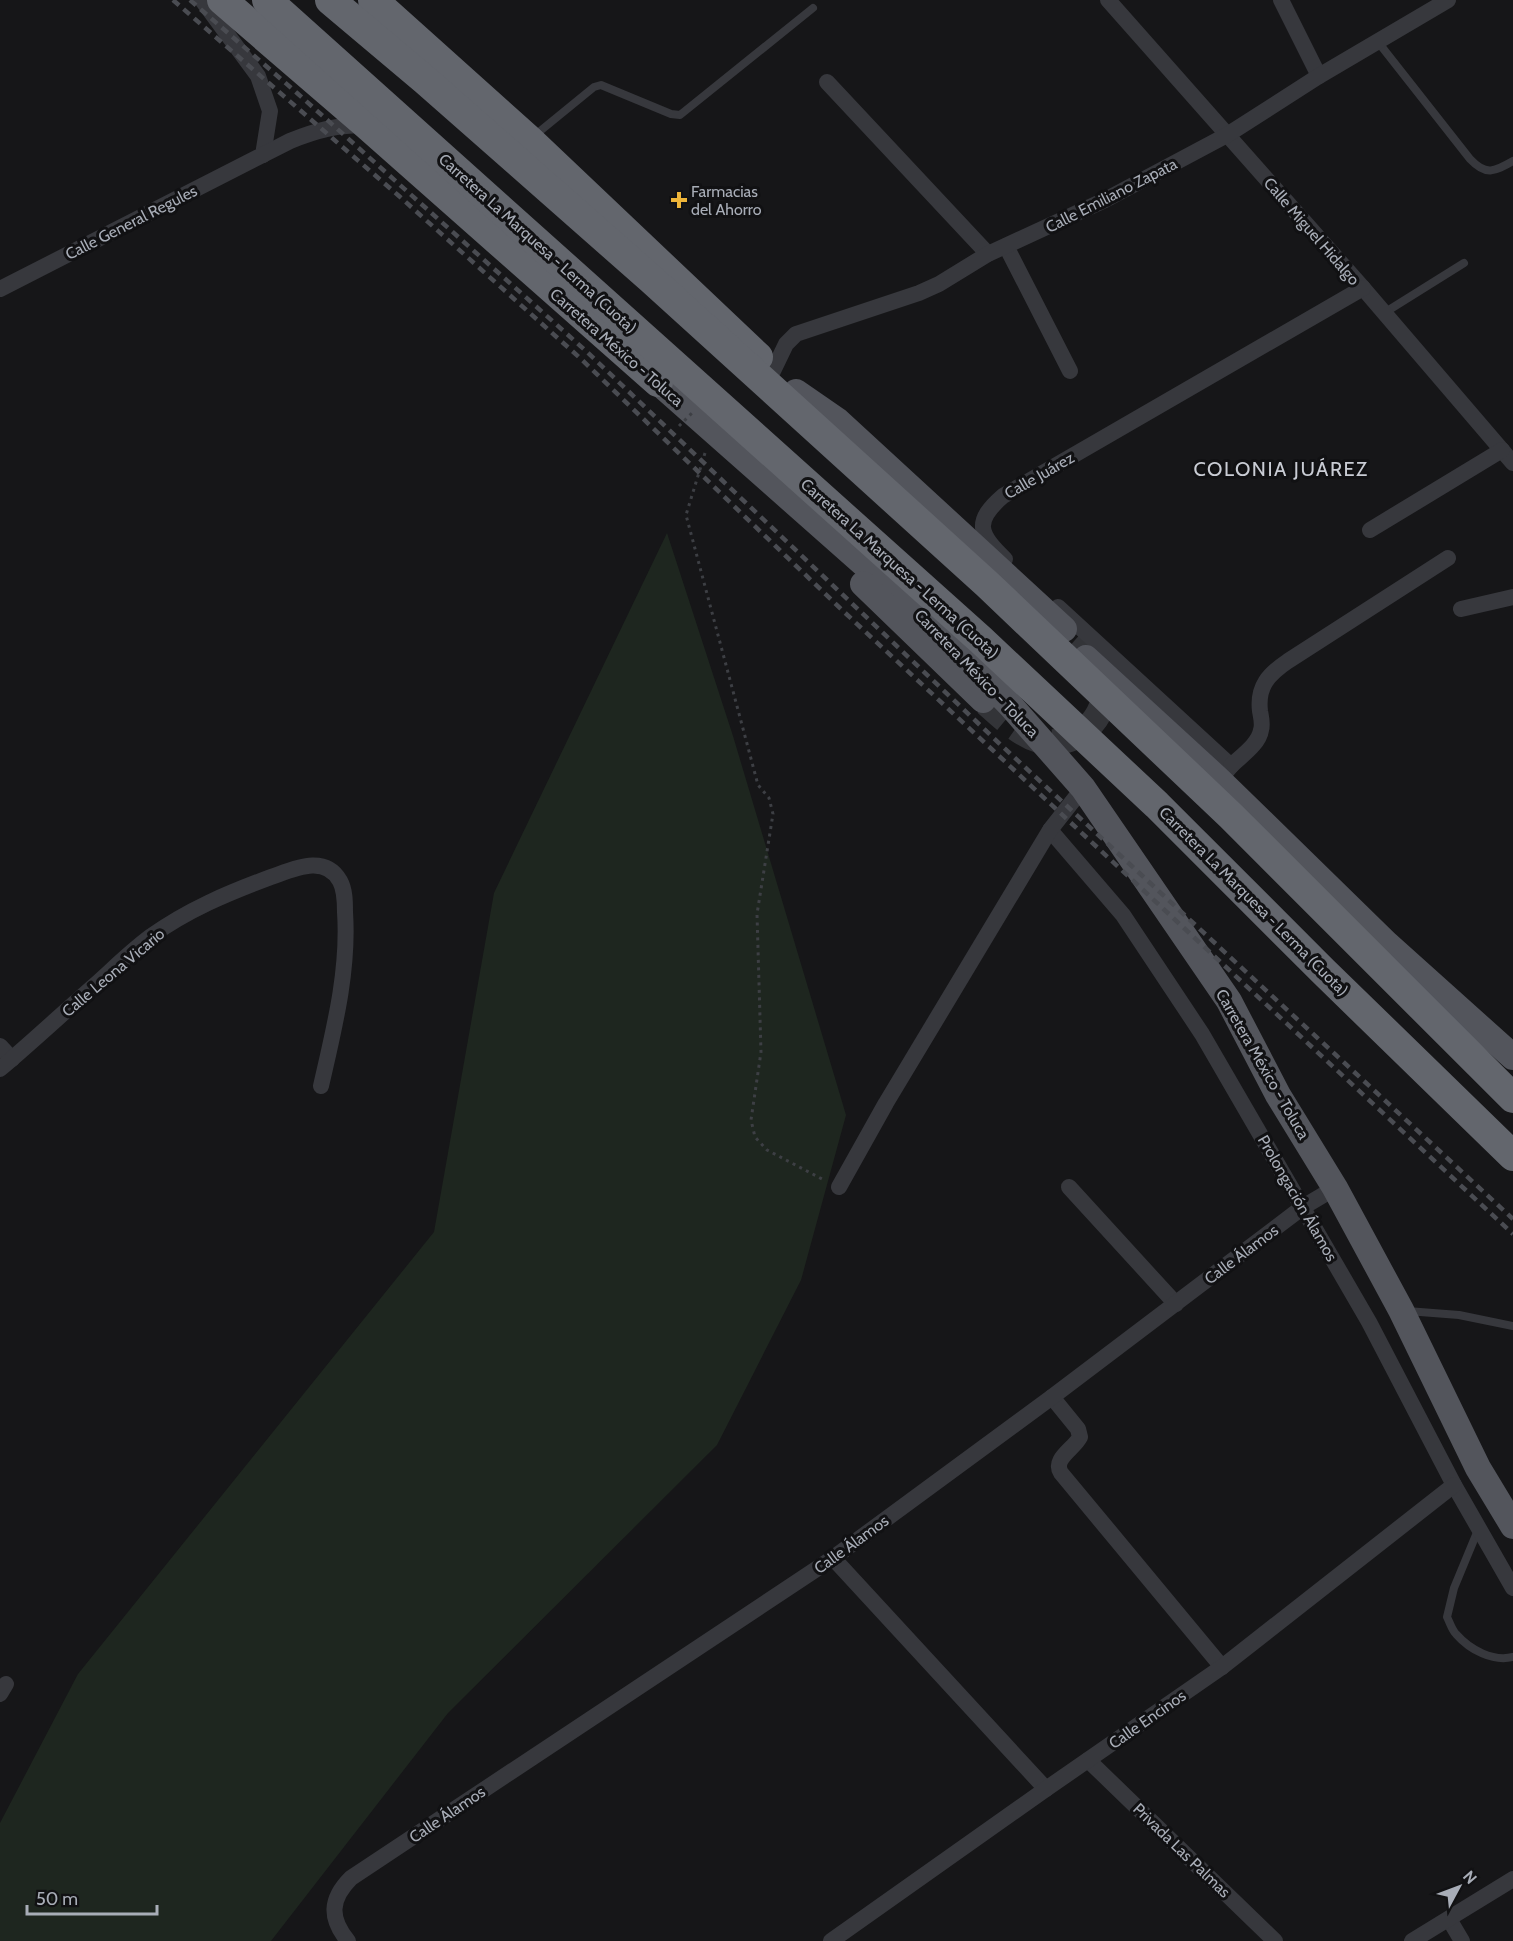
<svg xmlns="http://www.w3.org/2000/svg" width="1513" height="1941" viewBox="0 0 1513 1941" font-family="Cabin,sans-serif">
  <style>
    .green { fill: #1e261f }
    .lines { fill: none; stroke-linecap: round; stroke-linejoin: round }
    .primary-tunnel { stroke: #333438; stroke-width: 26; stroke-dasharray: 26 13; stroke-linecap: butt }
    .path { stroke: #3d3f44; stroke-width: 3; stroke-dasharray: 3 4.5; stroke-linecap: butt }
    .lane { stroke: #37383d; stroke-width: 8 }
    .street { stroke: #37383d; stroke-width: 16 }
    .primary { stroke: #53555c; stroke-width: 26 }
    .highway { stroke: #63666d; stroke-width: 30 }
    .rail { stroke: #4a4c52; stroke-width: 4.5; stroke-dasharray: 8 6; stroke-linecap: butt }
    .path-bridge { stroke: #3d3f44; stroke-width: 3; stroke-dasharray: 3 4.5; stroke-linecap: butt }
    .highway-bridge { stroke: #63666d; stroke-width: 30 }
    .poi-dot { fill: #edb439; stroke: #111113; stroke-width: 2 }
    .labels { text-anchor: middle; stroke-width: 6; stroke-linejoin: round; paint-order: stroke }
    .poi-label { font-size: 16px; fill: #a8adb7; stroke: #111113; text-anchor: start }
    .street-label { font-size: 16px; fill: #a8adb7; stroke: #111113 }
    .quarter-label { font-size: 20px; letter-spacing: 1.5px; fill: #c9ccd4; stroke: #111113 }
  </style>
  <rect width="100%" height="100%" fill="#161618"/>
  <path class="green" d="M667,533L733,736L846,1115L801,1280L717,1445L448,1713L271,1941H0V1823L78,1674L434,1232L494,893Z"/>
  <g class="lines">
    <path class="primary-tunnel" d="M986,703C1002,717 1025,740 1048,742C1086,745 1116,705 1101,670C1095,654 1077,641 1064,629"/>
    <path class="path" d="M705,453L686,515L758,785L769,798L773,814L757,914L761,1052L751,1120L755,1137L767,1150L824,1180"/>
    <g class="lane">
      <path d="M1378,42L1470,159C1486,176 1494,172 1513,161"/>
      <path d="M534,136L594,87L601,85L671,114L680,115L813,8"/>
      <path d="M1384,313L1464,263"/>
      <path d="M1407,1311L1459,1315L1513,1326"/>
      <path d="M1478,1530L1454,1588L1447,1617C1450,1623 1452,1630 1456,1634C1470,1650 1493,1662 1513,1657"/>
    </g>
    <g class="street">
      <path d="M202,0L258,76L270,111L263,155"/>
      <path d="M1108,0L1363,288L1513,463"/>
      <path d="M1281,0L1319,76"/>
      <path d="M827,82L988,254"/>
      <path d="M1006,246L1070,371"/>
      <path d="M0,289L290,141C317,130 337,125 366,125"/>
      <path d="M773,371L786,344L796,334L919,293L939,284L988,254L1105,200L1227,135L1319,76L1448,0"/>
      <path d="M1370,530L1502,450"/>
      <path d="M1005,559C978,534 974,521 1003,496L1363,288"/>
      <path d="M1058,607L1231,766L1219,780"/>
      <path d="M1461,609L1513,597"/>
      <path d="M1231,766C1241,756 1259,744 1261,730C1263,724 1261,717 1260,711C1257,686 1269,674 1288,661L1448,558"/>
      <path d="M1050,830L1123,915L1202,1034L1369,1322L1454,1485L1513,1588"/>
      <path d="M0,1046L12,1059"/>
      <path d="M0,1069C32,1042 63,1013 95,985C113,969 130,952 150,937C187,910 228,893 271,877C294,869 325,854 340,881C345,890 345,902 345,912C349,971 334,1029 321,1086"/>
      <path d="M839,1187L886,1103L1050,830L1083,788"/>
      <path d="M1069,1187L1176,1304"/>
      <path d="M1052,1397L1078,1429L1080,1437C1074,1449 1052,1459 1061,1473L1222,1667"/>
      <path d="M833,1558L1046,1789"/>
      <path d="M0,1694L6,1684"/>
      <path d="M1088,1760L1275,1941"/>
      <path d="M1449,1919L1462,1941"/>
      <path d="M348,1941C329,1918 330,1899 351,1878L833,1558L1052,1397L1303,1207L1335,1188"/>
      <path d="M831,1941L1046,1789L1222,1667L1454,1485"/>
      <path d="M1412,1941L1513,1879"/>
    </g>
    <g class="primary">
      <path d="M658,382L934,626L1011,706L1083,788L1229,1001L1278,1095L1335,1188L1401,1310L1478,1468L1513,1526"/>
      <path d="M796,392L838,421L1064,629"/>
      <path d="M863,584L983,700"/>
      <path d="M1086,658L1219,780L1387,944L1513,1057"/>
    </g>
    <g class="highway">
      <path d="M222,0L367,125L658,382"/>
      <path d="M373,0L529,140L758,357"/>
    </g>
    <g class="rail">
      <path d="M173,0L399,196L580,358L842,610L1513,1234"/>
      <path d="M190,0L297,93L586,351L1001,745L1513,1219"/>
    </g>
    <path class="path-bridge" d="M679,426L692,413"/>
    <g class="highway-bridge">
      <path d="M267,0L981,640L1157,805L1323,971L1513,1156"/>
      <path d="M330,0L425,80L651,279L987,584L1231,816L1513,1098"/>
    </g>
  </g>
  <path class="poi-dot" d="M676 191h6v6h6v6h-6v6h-6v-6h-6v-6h6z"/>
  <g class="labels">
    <g class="poi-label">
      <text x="691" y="197">Farmacias<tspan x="691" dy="18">del Ahorro</tspan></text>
    </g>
    <g class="street-label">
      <text transform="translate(1111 195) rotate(-27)" y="6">Calle Emiliano Zapata</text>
      <text transform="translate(131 222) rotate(-27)" y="6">Calle General Regules</text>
      <text transform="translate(1312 231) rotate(49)" y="6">Calle Miguel Hidalgo</text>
      <text transform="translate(538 243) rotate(42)" y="6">Carretera La Marquesa - Lerma (Cuota)</text>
      <text transform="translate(617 347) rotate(41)" y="6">Carretera México - Toluca</text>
      <text transform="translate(1039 475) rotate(-30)" y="6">Calle Juárez</text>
      <text transform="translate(900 568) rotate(42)" y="6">Carretera La Marquesa - Lerma (Cuota)</text>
      <text transform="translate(977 673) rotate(46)" y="6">Carretera México - Toluca</text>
      <text transform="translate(1254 901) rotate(45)" y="6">Carretera La Marquesa - Lerma (Cuota)</text>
      <text transform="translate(113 972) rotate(-40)" y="6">Calle Leona Vicario</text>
      <text transform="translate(1263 1064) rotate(60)" y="6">Carretera México - Toluca</text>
      <text transform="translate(1298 1198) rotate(60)" y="6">Prolongación Álamos</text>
      <text transform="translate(1241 1254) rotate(-37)" y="6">Calle Álamos</text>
      <text transform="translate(851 1544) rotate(-36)" y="6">Calle Álamos</text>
      <text transform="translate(1147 1719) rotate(-35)" y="6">Calle Encinos</text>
      <text transform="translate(447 1814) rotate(-34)" y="6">Calle Álamos</text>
      <text transform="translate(1182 1850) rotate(44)" y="6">Privada Las Palmas</text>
    </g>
    <g class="quarter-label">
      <text x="1281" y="476">COLONIA JUÁREZ</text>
    </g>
  </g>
  <g transform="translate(1459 1887) rotate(49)" stroke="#111113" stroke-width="4.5" paint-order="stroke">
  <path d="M0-4.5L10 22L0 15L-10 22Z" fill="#a8adb7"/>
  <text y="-9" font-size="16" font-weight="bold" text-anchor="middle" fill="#a8adb7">N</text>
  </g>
  <path d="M27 1905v9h130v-9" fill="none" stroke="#a8adb7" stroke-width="3"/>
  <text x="36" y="1905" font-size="18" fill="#a8adb7" stroke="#111113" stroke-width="4.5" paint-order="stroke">50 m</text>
</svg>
